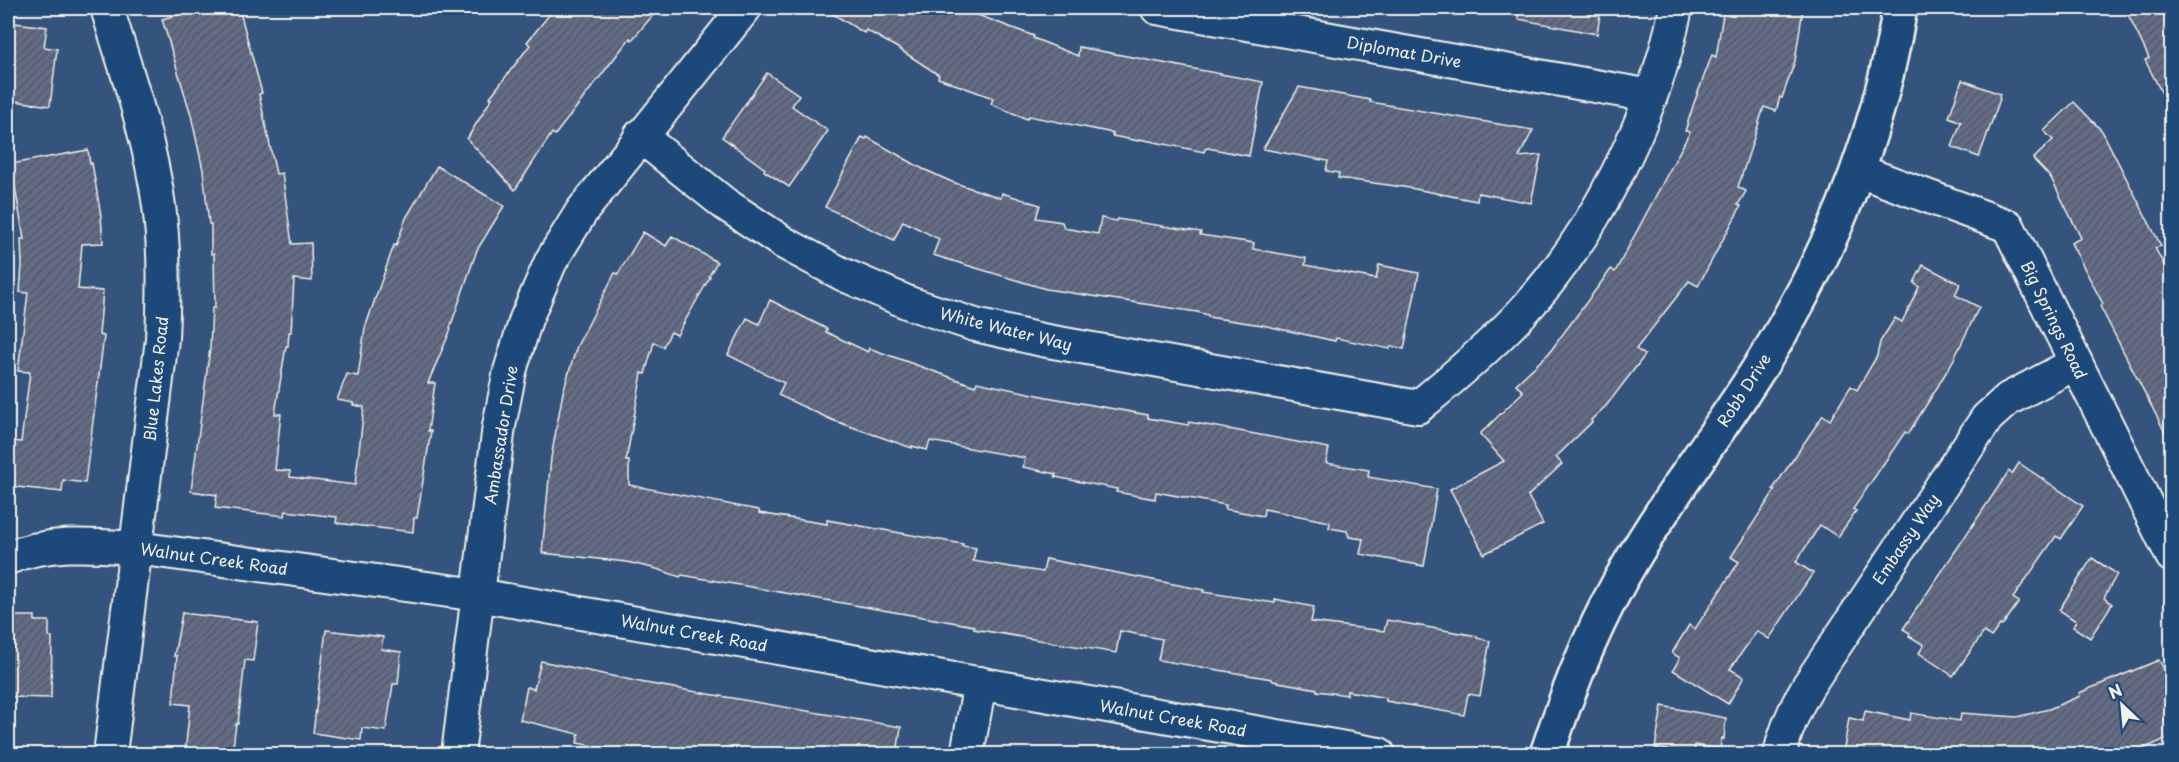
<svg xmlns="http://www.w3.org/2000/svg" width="2179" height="762" viewBox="0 0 2179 762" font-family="'Playpen Sans',sans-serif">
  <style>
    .building { fill: url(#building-hatch); stroke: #f4f1e8; stroke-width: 1.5 }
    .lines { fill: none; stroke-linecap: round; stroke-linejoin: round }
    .minor-casing { stroke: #f4f1e8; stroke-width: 36 }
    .major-casing { stroke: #f4f1e8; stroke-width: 38 }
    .minor { stroke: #1f4a7a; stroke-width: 32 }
    .major { stroke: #1f4a7a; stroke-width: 33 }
    .labels { text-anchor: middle; stroke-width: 4.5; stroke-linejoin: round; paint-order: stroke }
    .street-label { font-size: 16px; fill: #f4f1e8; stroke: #1f4a7a }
  </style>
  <defs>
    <pattern id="building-hatch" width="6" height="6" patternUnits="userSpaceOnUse" patternTransform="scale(1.5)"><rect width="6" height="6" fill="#646c86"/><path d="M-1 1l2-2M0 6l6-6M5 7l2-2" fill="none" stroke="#555863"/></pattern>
  </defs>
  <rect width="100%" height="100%" fill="#34547e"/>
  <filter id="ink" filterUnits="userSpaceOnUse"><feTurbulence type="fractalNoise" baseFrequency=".0167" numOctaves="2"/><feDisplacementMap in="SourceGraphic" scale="12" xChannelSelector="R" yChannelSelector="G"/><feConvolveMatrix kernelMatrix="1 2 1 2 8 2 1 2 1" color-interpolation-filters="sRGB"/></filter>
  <g filter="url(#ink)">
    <g class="building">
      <path d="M201,8H239L262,93L259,94L276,174L282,173L292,244L311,243L312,281L294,279L291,332H289L288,346H286L275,414H281L275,470L290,471V477L355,485L364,407L353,405L354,403L337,400L347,374L358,376L365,328L394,245L396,246L406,218L437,166L504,206L477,250L450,328L451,329L428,383H435L428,431H431L417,518H414L413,532L336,523L337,517L286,511L285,516L215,508L217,495L191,491L210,348L212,308H215L214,254H211V224H209L203,170L191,115L162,19Z"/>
      <path d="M555,8H659L632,40L630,38L555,135L552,133L515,190L467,139L492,98L490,97L530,45L527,42Z"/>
      <path d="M823,8H959L1034,36L1033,38L1078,56L1079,47L1263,82L1249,156L1208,148L1205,149L1204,152L1139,139V141L1112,136L1113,134L1108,132L1029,116L1027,119L991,104L993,98L938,78L939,75L896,47L866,30L864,33Z"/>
      <path d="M1519,8H1601L1597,34L1518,19Z"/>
      <path d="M1724,8H1803L1795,61L1782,98L1780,97L1776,111L1764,107L1738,187L1746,191L1738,205L1741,206L1698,286L1689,281L1636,349L1645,355L1636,367L1606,406L1591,420L1592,422L1556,457L1562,464L1528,496L1543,524L1484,554L1450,489L1504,461L1480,434L1523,392L1516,384L1549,353L1611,269L1615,272L1690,132L1685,131L1694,103L1712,55L1716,57Z"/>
      <path d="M2125,8H2172V113L2145,60L2149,58Z"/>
      <path d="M15,23L47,27L44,47L57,49L50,106L8,100V79Z"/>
      <path d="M767,73L799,95L792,106L828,131L789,187L764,171L765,169L722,137Z"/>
      <path d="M1962,80L2000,94L1999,98L2000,99L1979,157L1952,147L1961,122L1949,117Z"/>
      <path d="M1299,87L1371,100L1370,102L1533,130L1519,157L1541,155L1531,203L1478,193L1477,201L1410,188L1338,178L1339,173L1326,171L1328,161L1263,149Z"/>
      <path d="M2074,102L2102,131L2161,246L2155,248L2172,280V446L2100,306L2103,304L2071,243L2081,238L2051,178L2033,159L2053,140L2044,131Z"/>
      <path d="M862,137L866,139L867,137L921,168L952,182L1001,198L1002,193L1040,205L1036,218L1062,222L1064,228L1098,234L1101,218L1116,221L1117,219L1201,232L1200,235L1254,243L1253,249L1306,258L1305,265L1376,279L1379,265L1419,273L1404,349L1391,346L1390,349L1336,338L1335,341L1262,325L1208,317V315L1197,312L1046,289L933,255L939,239L903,221L894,240L825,207Z"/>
      <path d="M88,150L90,164L92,163L101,216L103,243L82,244L78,289L103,291L99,335L104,336L85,483L63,480L62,492L8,486V455L10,456L12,441L21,442L30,372L18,371L28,293L20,292L22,265L21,239H24L11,164Z"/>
      <path d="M643,232L666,246L672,236L717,262L709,276L710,277L677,335L671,332L663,347L654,342L645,374L642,373L626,461H629V485L759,510V513L827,524V520L963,544L962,546L976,548L973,561L1043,572L1046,559L1204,590L1203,592L1275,603V599L1314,607L1311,622L1384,631L1387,620L1477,636V638L1490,641L1480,696L1468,694L1464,715L1386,701V698L1347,691V695L1317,691V689L1273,681L1272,679L1158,660L1162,639L1120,631L1116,653L974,629V626L682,575L680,577L657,569L627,562L542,553L551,458L563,392L577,346L615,273L618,274Z"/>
      <path d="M1923,265L1960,284L1955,295L1979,307L1954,359L1935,391L1908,434L1905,432L1853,509L1856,511L1838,537L1820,525L1796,562L1813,573L1769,639L1757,631L1730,669L1744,677L1728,704L1673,670L1680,658L1672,653L1689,625L1695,629L1739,562L1731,557L1775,490L1773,489L1823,415L1830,420L1851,386L1857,390L1877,356L1880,342L1895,318L1902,322L1919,287L1914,283Z"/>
      <path d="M770,300L827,329L826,332L868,352L869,348L975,386L977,382L1047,397L1148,415V418L1188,425L1189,422L1234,430L1329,448L1326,463L1369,470L1368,477L1437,489L1424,566L1360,554L1363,539L1349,537L1347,531L1329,528L1330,522L1264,509L1263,516L1225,509L1226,505L1156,492L1155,499L1116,492L1117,489L1055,477L1056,474L1023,467L1025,458L930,441L927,450L912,446V448L832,420L778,395L784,383L728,355L747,318L759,324Z"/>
      <path d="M2019,463L2083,506L2061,539L2056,536L2013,598L2019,602L2002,626L2000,625L1991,637L1984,632L1953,676L1919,653L1924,645L1909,636L1910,633L1903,629L2009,471L2012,474Z"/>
      <path d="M2092,558L2117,574L2104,598L2112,604L2090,638L2073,627L2076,621L2059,610Z"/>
      <path d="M182,613L258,622L253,661L245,660L238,724H236L232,754H185L190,705L173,703L177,656H174Z"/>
      <path d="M8,616H35V621H49V637H52L51,698L8,697Z"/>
      <path d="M326,630L383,637L381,649L401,652L398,684H393L386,731L362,728L361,740L313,733Z"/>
      <path d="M2159,660L2172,684V736L2132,754H1843L1849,718L1863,721L1865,711L1910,720L1911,713L1960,721L1961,713L2017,717L2049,709L2080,696L2079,693Z"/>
      <path d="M541,661L645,683L901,727L897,754H637L577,743L579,734L520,720L527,687L534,689Z"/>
      <path d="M1662,706L1726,718L1724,739L1722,738L1720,749L1695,745L1694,753L1655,748Z"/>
    </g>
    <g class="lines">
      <defs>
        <g id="minor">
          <path d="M107,8C127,73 150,139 159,206C165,251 164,294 162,339L110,754"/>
          <path d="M1157,8L1651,96"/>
          <path d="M640,136L725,204L784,243L842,274L909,303L975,325L1042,340L1418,407C1452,379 1485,351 1516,319C1593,239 1654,117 1676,8"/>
          <path d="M1859,171L2008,226L2172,556"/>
          <path d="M8,558C48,541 93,545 136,548L478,595L1379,754"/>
          <path d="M458,754L499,426L510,371L526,319L551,261L582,211L745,8"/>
          <path d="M967,754L980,683"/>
          <path d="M1780,754C1785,730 1795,708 1808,686L1987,418L2008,399L2076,363"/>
        </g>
        <path id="major" d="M1547,754C1569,687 1595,621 1632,560C1682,475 1745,399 1792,313C1846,217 1882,116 1900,8"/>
      </defs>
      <use href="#minor" class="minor-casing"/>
      <use href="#major" class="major-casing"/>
      <use href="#minor" class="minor"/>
      <use href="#major" class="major"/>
    </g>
  </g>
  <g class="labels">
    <g class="street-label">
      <text transform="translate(1404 52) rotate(10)" y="6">Diplomat Drive</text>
      <text transform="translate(2054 320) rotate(64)" y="6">Big Springs Road</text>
      <text transform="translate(1006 329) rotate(14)" y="6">White Water Way</text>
      <text transform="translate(156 379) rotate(-84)" y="6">Blue Lakes Road</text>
      <text transform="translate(1744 390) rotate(-57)" y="6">Robb Drive</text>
      <text transform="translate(501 435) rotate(-81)" y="6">Ambassador Drive</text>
      <text transform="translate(1906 539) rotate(-56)" y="6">Embassy Way</text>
      <text transform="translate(214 559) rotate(8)" y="6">Walnut Creek Road</text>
      <text transform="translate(694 633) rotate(10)" y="6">Walnut Creek Road</text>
      <text transform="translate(1173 718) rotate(10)" y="6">Walnut Creek Road</text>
    </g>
  </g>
  <rect width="2179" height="762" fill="none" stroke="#1f4a7a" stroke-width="30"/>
  <rect x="15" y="15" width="2149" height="732" fill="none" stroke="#f4f1e8" stroke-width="2" filter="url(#ink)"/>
  <g transform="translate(2122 705) rotate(334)" stroke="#1f4a7a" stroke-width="4.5" paint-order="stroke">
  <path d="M0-4.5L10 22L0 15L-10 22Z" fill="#f4f1e8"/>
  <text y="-9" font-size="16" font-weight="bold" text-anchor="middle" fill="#f4f1e8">N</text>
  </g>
</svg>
